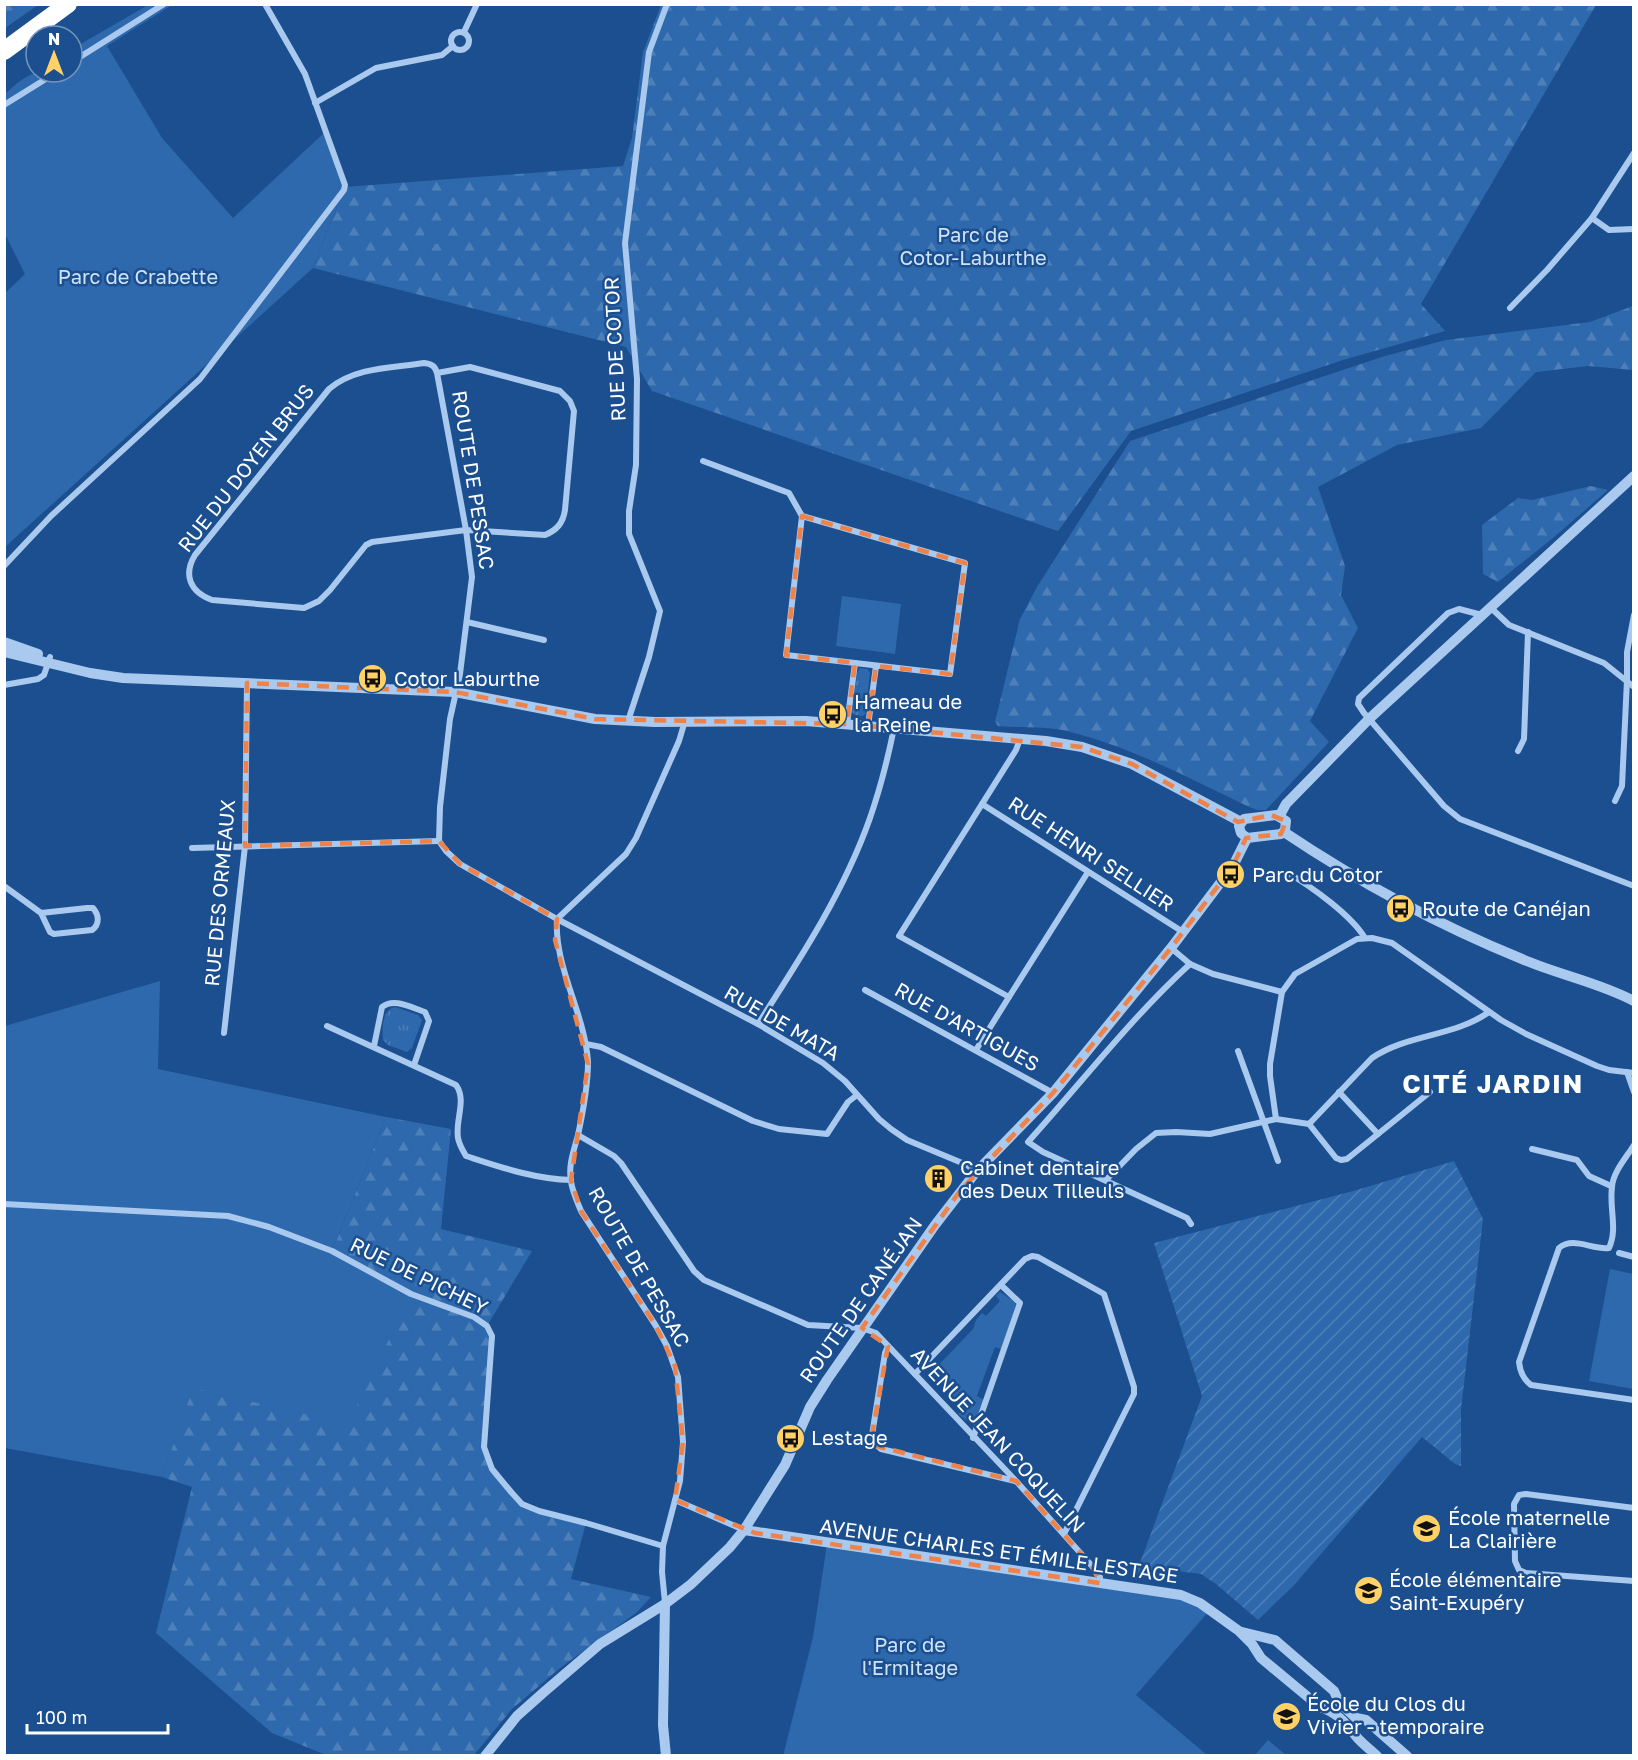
<svg xmlns="http://www.w3.org/2000/svg" width="1638" height="1760" viewBox="0 0 1638 1760" font-family="'Golos Text',sans-serif">
  <style>
    .grass { fill: url(#grass-tufts) }
    .forest { fill: url(#forest-firs) }
    .park { fill: #2e69ad }
    .garden { fill: url(#garden-furrows) }
    .lines { fill: none; stroke-linecap: round; stroke-linejoin: round }
    .minor { stroke: #a9c9ee; stroke-width: 6 }
    .tertiary { stroke: #a9c9ee; stroke-width: 10 }
    .motorway { stroke: #fff; stroke-width: 18 }
    .marked { fill: none; stroke: #ee8249; stroke-width: 4.5; stroke-dasharray: 12 8; stroke-linejoin: round }
    .labels { text-anchor: middle; stroke-width: 5; stroke-linejoin: round; paint-order: stroke }
    .park-label { font-size: 20px; fill: #cfe3fa; stroke: #1b4f8f }
    .street-label { font-size: 20px; fill: #fff; stroke: #1b4f8f }
    .poi-label { font-size: 20px; fill: #fff; stroke: #1b4f8f; text-anchor: start }
    .district-label { font-size: 26px; font-weight: bold; letter-spacing: 1.5px; fill: #fff; stroke: #1b4f8f }
  </style>
  <defs>
    <pattern id="grass-tufts" width="24" height="20" patternUnits="userSpaceOnUse" patternTransform="scale(1.5)"><rect width="24" height="20" fill="#2e69ad"/><path d="M3 7l-1-3M5 7V3M7 7l1-3M15 17l-1-3M17 17v-4M19 17l1-3" fill="none" stroke="#4d80b9"/></pattern>
    <pattern id="forest-firs" width="22" height="20" patternUnits="userSpaceOnUse" patternTransform="scale(1.5)"><rect width="22" height="20" fill="#2e69ad"/><path d="M5 1l3.5 6h-7zM16 11l3.5 6h-7z" fill="#4d80b9"/></pattern>
    <pattern id="garden-furrows" width="10" height="10" patternUnits="userSpaceOnUse" patternTransform="scale(1.5)"><rect width="10" height="10" fill="#2e69ad"/><path d="M-1 1l2-2M0 10L10 0M9 11l2-2" fill="none" stroke="#4d80b9"/></pattern>
  </defs>
  <rect width="100%" height="100%" fill="#1b4f8f"/>
  <g class="grass">
    <path d="M860,668L867,669L870,673L865,714L863,716L855,715L852,712L857,673Z"/>
    <path d="M395,1007L418,1015L422,1020L412,1048L407,1052L388,1045L383,1040C382,1028 382,1010 395,1007Z"/>
  </g>
  <g class="forest">
    <path d="M5,4H38V5L5,28Z"/>
    <path d="M661,5H1596L1421,304L1445,331L1343,360L1131,431L1058,531L652,391L626,347L313,268L345,187L623,166L632,138L643,52Z"/>
    <path d="M1633,306V370L1588,366L1536,372L1481,428L1397,445L1318,487L1345,566L1341,595L1358,628L1310,721L1329,742L1266,810H1257L1247,806C1189,778 1131,747 1067,731C1046,726 1020,728 998,726L995,722L1020,619L1037,587L1130,441L1385,356L1446,340L1590,322Z"/>
    <path d="M1591,486L1608,490L1553,538L1498,582L1483,574L1482,525L1518,498L1532,500Z"/>
    <path d="M386,1117L451,1129L441,1229L532,1251L487,1326L492,1336L486,1409L487,1457L522,1504L586,1523L571,1579L651,1597L636,1613L560,1668L512,1709L474,1755H326L272,1733L156,1633L192,1487L162,1477L192,1388L332,1251Z"/>
  </g>
  <g class="park">
    <path d="M148,5H172L107,46L162,138L233,218L326,131L345,187L313,268L5,547V293L25,274L5,234V94C33,68 36,72 72,72V49Z"/>
    <path d="M424,234L446,237L445,245L423,242Z"/>
    <path d="M842,596L901,604L895,654L836,646Z"/>
    <path d="M160,981L158,1069L386,1117L332,1251L411,1294L348,1424L193,1388L162,1477L5,1448V1026Z"/>
    <path d="M1610,1269L1633,1274V1389L1589,1381Z"/>
    <path d="M1000,1292L1015,1302L1016,1305L1001,1349L995,1347L977,1396L984,1400L978,1417L967,1421L958,1414L963,1409L931,1376L932,1372L973,1329L976,1320L982,1313L986,1316L1000,1301L996,1296Z"/>
    <path d="M827,1544L1181,1595L1210,1610L1136,1695L1207,1755L783,1756L813,1637Z"/>
    <path d="M1268,1740L1286,1755H1255Z"/>
  </g>
  <path class="garden" d="M1454,1161L1483,1219L1461,1410V1466L1455,1464L1422,1437L1295,1584L1258,1620L1216,1584L1201,1574L1154,1568L1140,1580L1134,1579L1202,1396L1154,1243L1353,1191Z"/>
  <g class="lines">
    <g class="minor">
      <path d="M464,32L477,4"/>
      <circle cx="460" cy="41" r="9"/>
      <path d="M72,62L164,4"/>
      <path d="M315,103L376,68L442,55L453,46"/>
      <path d="M4,105L57,72"/>
      <path d="M1592,218L1609,230L1634,229"/>
      <path d="M1510,308L1547,270L1592,218L1634,153"/>
      <path d="M437,373L470,367L560,391L570,401L574,411L565,510C563,523 557,530 545,535L466,530L372,542L366,545L330,590L319,601L304,608L212,600C190,592 183,575 195,555L329,389C355,367 392,368 424,363C432,364 435,366 437,373L466,530L472,577L460,674L450,719L440,807L439,841L446,851L460,864L557,919L758,1024L823,1063L845,1081L879,1119L891,1129L907,1140L967,1165L976,1172"/>
      <path d="M703,461L789,493L802,516L786,655L950,674L965,563L802,516"/>
      <path d="M4,566L51,516L200,379L344,190L345,185L305,74L265,4"/>
      <path d="M1490,607L1509,625L1604,663L1634,687"/>
      <path d="M1482,615L1459,609L1448,613L1359,698L1358,704L1364,713L1444,806L1460,819L1634,886"/>
      <path d="M467,622L544,640"/>
      <path d="M4,685L38,679L44,675L50,657"/>
      <path d="M628,721L649,657L660,611L629,534V511L636,465L637,379L625,243L649,52L667,4"/>
      <path d="M847,724L855,663"/>
      <path d="M868,726L876,666"/>
      <path d="M1020,739L1016,750L899,936L1009,997L1088,872"/>
      <path d="M1518,751L1524,739L1528,632"/>
      <path d="M1615,801L1622,786L1627,680V652L1634,615"/>
      <path d="M982,804L1183,932"/>
      <path d="M192,848L439,841"/>
      <path d="M1288,873C1312,887 1351,915 1365,938"/>
      <path d="M4,886L41,913L50,932L54,934L92,930C100,924 99,915 93,908H87L41,913"/>
      <path d="M557,919C554,968 585,1013 588,1062C588,1086 583,1112 578,1135C574,1150 568,1165 571,1181C572,1191 577,1201 581,1211L656,1326L667,1346L678,1377L683,1442L680,1481L663,1546L662,1572L665,1603"/>
      <path d="M557,919L626,854L636,838L679,741L685,721"/>
      <path d="M1171,948L1190,964L1213,974L1282,992"/>
      <path d="M1190,964C1131,1018 1082,1082 1028,1142L1043,1152L1187,1218L1191,1224"/>
      <path d="M865,990L1053,1093"/>
      <path d="M758,1024C800,959 844,892 870,818C880,789 888,758 894,728"/>
      <path d="M327,1026L456,1085C467,1100 455,1120 458,1138C459,1144 463,1151 466,1156C500,1167 534,1179 571,1180"/>
      <path d="M224,1033L245,846L247,683"/>
      <path d="M586,1044L601,1047L753,1121L779,1129L827,1134L848,1102L857,1095"/>
      <path d="M374,1046L382,1007C394,997 412,1008 425,1012L429,1021L414,1065"/>
      <path d="M976,1050L1009,997"/>
      <path d="M1238,1051L1278,1161"/>
      <path d="M1627,1072L1634,1092"/>
      <path d="M1276,1119L1270,1076V1064L1282,992L1295,974L1357,939L1372,938L1392,943L1501,1020L1526,1034L1597,1066L1609,1070L1634,1073"/>
      <path d="M1309,1124L1336,1158L1341,1160L1347,1159L1378,1134L1339,1092"/>
      <path d="M1378,1134L1430,1092"/>
      <path d="M578,1135L614,1156L621,1163L694,1271L704,1280L808,1325L862,1328L876,1333L1016,1481L1092,1566L1100,1577V1583"/>
      <path d="M1634,1145C1626,1158 1613,1172 1612,1187C1609,1208 1618,1229 1609,1248C1592,1250 1573,1236 1559,1248L1519,1362C1520,1372 1523,1379 1531,1385L1634,1400"/>
      <path d="M1532,1149L1577,1160L1589,1176L1611,1186"/>
      <path d="M1106,1180L1136,1149L1156,1133L1176,1132L1210,1134L1276,1119L1309,1124L1372,1058C1407,1034 1454,1037 1489,1012"/>
      <path d="M4,1204L228,1216L269,1227L332,1251L411,1294L474,1317L487,1326L492,1336L484,1447L492,1469L512,1493L522,1504L539,1511L586,1523L663,1546"/>
      <path d="M1619,1253L1634,1257"/>
      <path d="M888,1346L885,1353L872,1435L875,1444L881,1449L1015,1481"/>
      <path d="M915,1374L1025,1259L1032,1256L1038,1257L1104,1294L1134,1387V1394L1064,1534"/>
      <path d="M973,1438L1020,1303L1001,1285"/>
      <path d="M675,1500L744,1530"/>
      <path d="M1634,1508L1526,1494L1519,1495L1514,1504L1515,1561L1519,1570L1526,1573L1634,1581"/>
    </g>
    <g class="tertiary">
      <path d="M4,642L38,654"/>
      <path d="M4,652L90,673L123,678L455,692L595,719L655,722L806,721L1046,741L1082,747L1132,764L1241,822"/>
      <path d="M1276,815L1286,821L1285,830L1281,834L1247,838L1241,833L1239,826L1244,819Z"/>
      <path d="M1280,815L1286,804L1369,719L1634,476"/>
      <path d="M1284,832C1357,881 1441,926 1522,959C1559,975 1598,982 1634,1001"/>
      <path d="M744,1530L1181,1595L1200,1603L1239,1631L1252,1644L1261,1658L1320,1707C1336,1712 1345,1722 1355,1735C1361,1743 1370,1749 1377,1756"/>
      <path d="M665,1604L663,1725L666,1756"/>
      <path d="M1242,1632L1275,1640L1334,1691L1339,1702L1356,1718L1366,1720L1407,1756"/>
      <path d="M485,1756L517,1716L544,1692L600,1644L665,1604L690,1585L730,1547L744,1530L785,1465L810,1407L827,1380L935,1225L976,1172L1053,1093L1171,948L1233,866L1247,838"/>
    </g>
    <path class="motorway" d="M4,51L68,4"/>
  </g>
  <path class="marked" d="M802,516L965,563L950,674L876,666L868,726L1082,747L1132,764L1238,822L1271,815L1286,821L1281,834L1246,838L1233,866L1171,948L1053,1093L960,1191L862,1328L888,1346L872,1435L876,1446L1016,1481L1092,1566L1100,1583L755,1533L675,1500L683,1442L675,1366L656,1326L581,1211L571,1180L588,1064L555,940L557,919L460,864L439,841L245,846L247,683L455,692L595,719L847,724L855,663L786,655Z"/>
  <defs>
    <symbol id="bus-disc" viewBox="-11 -11 22 22"><circle r="9.5" fill="#ffd166" stroke="#1b4f8f"/><path d="M-5-6H5V4H4V6H2V4H-2V6H-4V4H-5ZM-3.5-4V0h7V-4ZM-3.5 1.2v1.5H-2V1.2ZM2 1.2v1.5H3.5V1.2Z" fill="#111"/></symbol>
    <symbol id="building-disc" viewBox="-11 -11 22 22"><circle r="9.5" fill="#ffd166" stroke="#1b4f8f"/><path d="M-4-6H4V6H1V3H-1V6H-4ZM-2.5-4.3h1.7v1.8h-1.7ZM.8-4.3h1.7v1.8H.8ZM-2.5-1h1.7V.8h-1.7ZM.8-1h1.7V.8H.8Z" fill="#111"/></symbol>
    <symbol id="school-disc" viewBox="-11 -11 22 22"><circle r="9.5" fill="#ffd166" stroke="#1b4f8f"/><path d="M0-5L7-2L0 1L-7-2ZM-4 1L0 2.5L4 1V4Q0 6-4 4Z" fill="#111"/></symbol>
  </defs>
  <g fill-rule="evenodd">
    <use href="#bus-disc" x="356" y="662" width="33" height="33"/>
    <use href="#bus-disc" x="816" y="698" width="33" height="33"/>
    <use href="#bus-disc" x="1214" y="858" width="33" height="33"/>
    <use href="#bus-disc" x="1384" y="892" width="33" height="33"/>
    <use href="#building-disc" x="922" y="1162" width="33" height="33"/>
    <use href="#bus-disc" x="774" y="1422" width="33" height="33"/>
    <use href="#school-disc" x="1410" y="1512" width="33" height="33"/>
    <use href="#school-disc" x="1352" y="1574" width="33" height="33"/>
    <use href="#school-disc" x="1270" y="1700" width="33" height="33"/>
  </g>
  <g class="labels">
    <g class="park-label">
      <text x="973" y="242">Parc de<tspan x="973" dy="23">Cotor-Laburthe</tspan></text>
      <text x="138" y="284">Parc de Crabette</text>
      <text x="910" y="1652">Parc de<tspan x="910" dy="23">l'Ermitage</tspan></text>
    </g>
    <g class="street-label">
      <text transform="translate(615 349) rotate(-93)" y="7">RUE DE COTOR</text>
      <text transform="translate(246 468) rotate(-52)" y="7">RUE DU DOYEN BRUS</text>
      <text transform="translate(473 480) rotate(81)" y="7">ROUTE DE PESSAC</text>
      <text transform="translate(1091 854) rotate(33)" y="7">RUE HENRI SELLIER</text>
      <text transform="translate(220 893) rotate(-85)" y="7">RUE DES ORMEAUX</text>
      <text transform="translate(782 1023) rotate(30)" y="7">RUE DE MATA</text>
      <text transform="translate(967 1027) rotate(29)" y="7">RUE D'ARTIGUES</text>
      <text transform="translate(639 1267) rotate(60)" y="7">ROUTE DE PESSAC</text>
      <text transform="translate(419 1276) rotate(26)" y="7">RUE DE PICHEY</text>
      <text transform="translate(861 1300) rotate(-55)" y="7">ROUTE DE CANÉJAN</text>
      <text transform="translate(998 1440) rotate(47)" y="7">AVENUE JEAN COQUELIN</text>
      <text transform="translate(999 1551) rotate(8)" y="7">AVENUE CHARLES ET ÉMILE LESTAGE</text>
    </g>
    <g class="poi-label">
      <text x="394" y="686">Cotor Laburthe</text>
      <text x="854" y="709">Hameau de<tspan x="854" dy="23">la Reine</tspan></text>
      <text x="1252" y="882">Parc du Cotor</text>
      <text x="1422" y="916">Route de Canéjan</text>
      <text x="960" y="1175">Cabinet dentaire<tspan x="960" dy="23">des Deux Tilleuls</tspan></text>
      <text x="811" y="1445">Lestage</text>
      <text x="1448" y="1525">École maternelle<tspan x="1448" dy="23">La Clairière</tspan></text>
      <text x="1389" y="1587">École élémentaire<tspan x="1389" dy="23">Saint-Exupéry</tspan></text>
      <text x="1307" y="1711">École du Clos du<tspan x="1307" dy="23">Vivier - temporaire</tspan></text>
    </g>
    <g class="district-label">
      <text x="1493" y="1093">CITÉ JARDIN</text>
    </g>
  </g>
  <rect width="1638" height="1760" fill="none" stroke="#ffffff" stroke-width="12"/>
  <g transform="translate(54 54)"><circle r="28" fill="#1b4f8f" stroke="#7695bc" stroke-width="1.5"/>
  <path d="M0-4.5L10 22L0 15L-10 22Z" fill="#ffd166"/>
  <text y="-9" font-size="16" font-weight="bold" text-anchor="middle" fill="#ffffff">N</text>
  </g>
  <path d="M27 1724v9h141v-9" fill="none" stroke="#ffffff" stroke-width="3"/>
  <text x="36" y="1724" font-size="18" fill="#ffffff" stroke="#1b4f8f" stroke-width="4.5" paint-order="stroke">100 m</text>
</svg>
